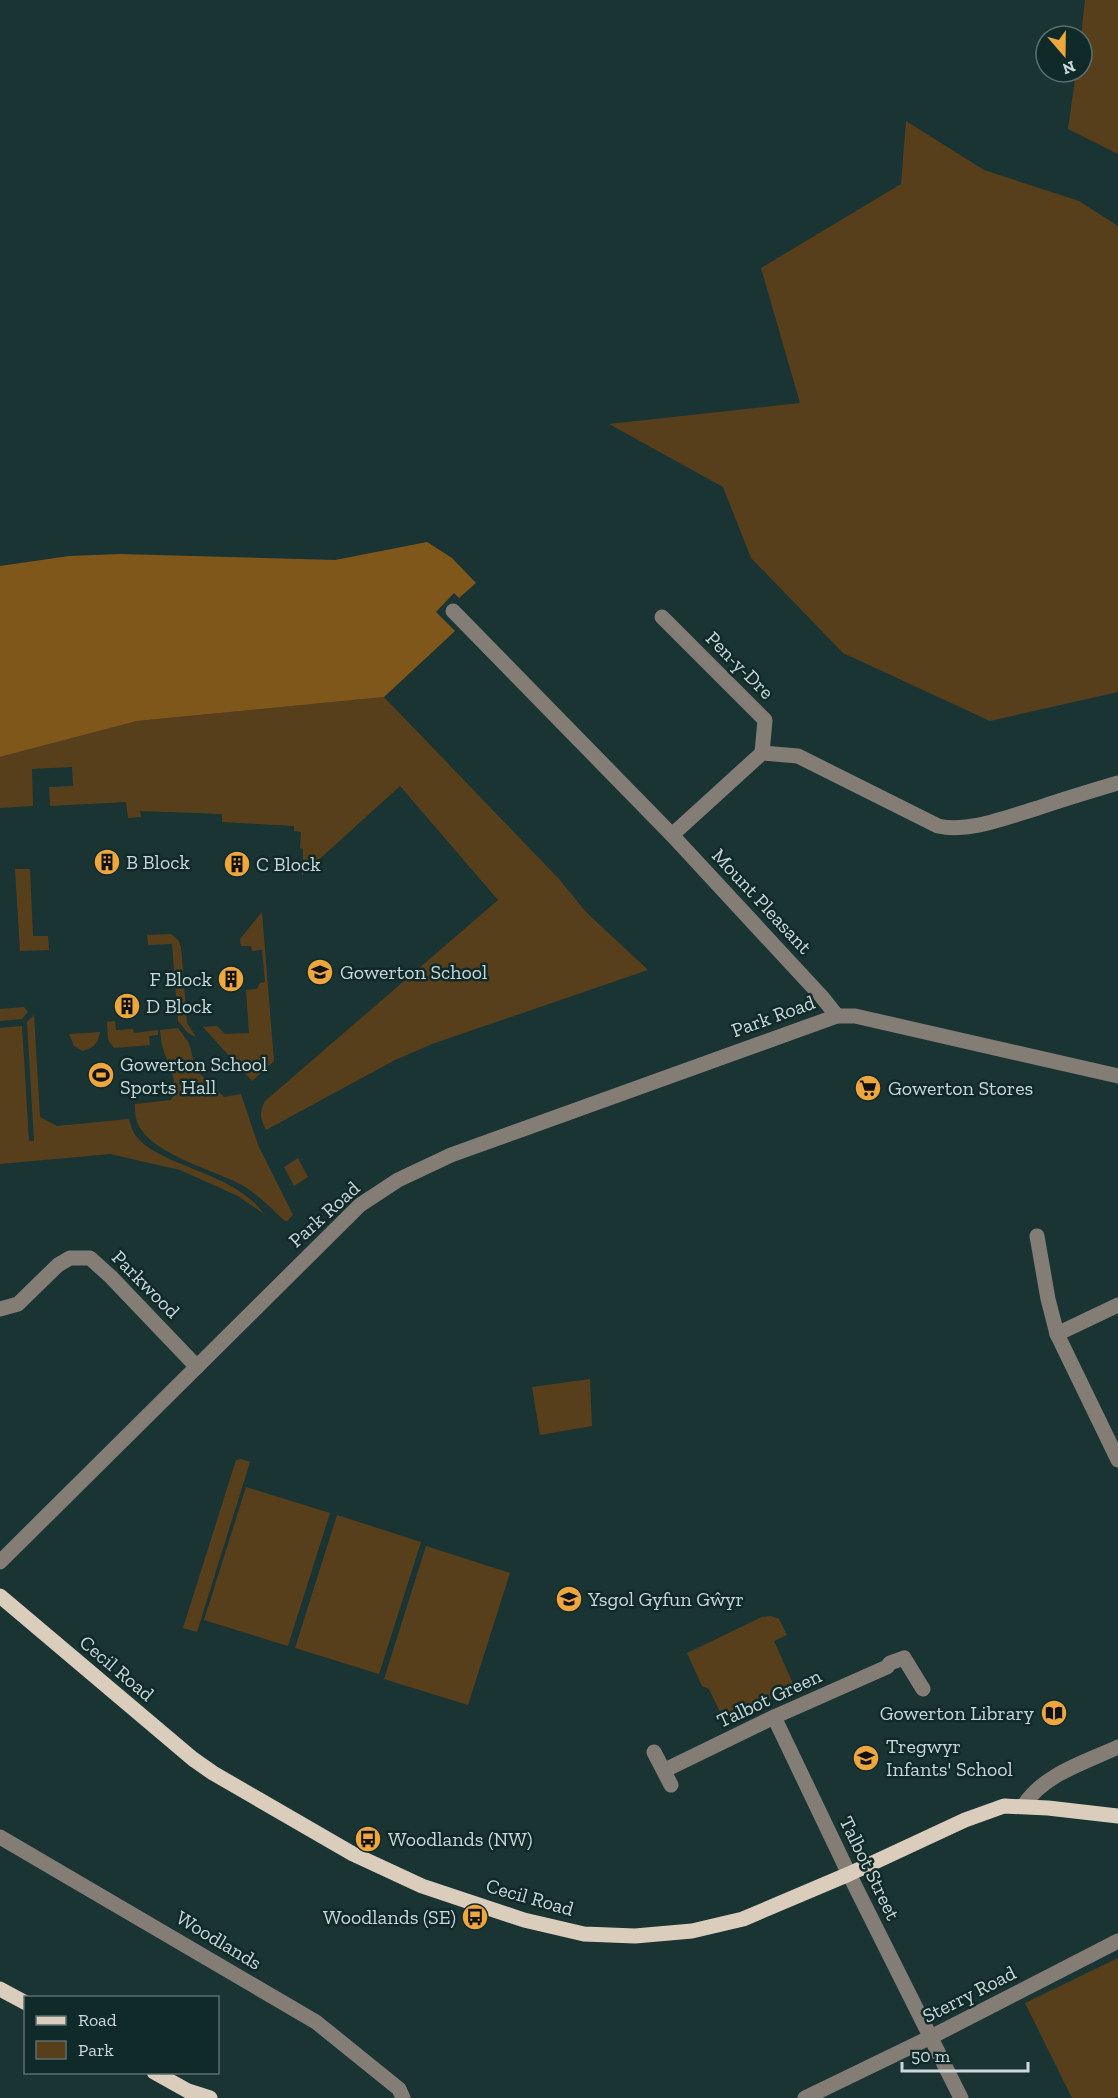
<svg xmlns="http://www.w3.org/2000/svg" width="1118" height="2098" viewBox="0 0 1118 2098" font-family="'Zilla Slab',serif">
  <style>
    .green { fill: #583f1c }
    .forest { fill: #7f571b }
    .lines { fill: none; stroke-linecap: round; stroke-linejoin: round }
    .minor { stroke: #847d76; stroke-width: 15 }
    .major { stroke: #dacdbc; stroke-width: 15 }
    .labels { text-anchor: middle; stroke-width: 5; stroke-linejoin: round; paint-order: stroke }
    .street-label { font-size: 20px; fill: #cad8d8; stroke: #102929 }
    .poi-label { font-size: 20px; fill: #cad8d8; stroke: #102929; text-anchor: start }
  </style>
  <rect width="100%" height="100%" fill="#1a3433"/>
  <g class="green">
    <path d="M1085,0H1118V154L1068,129L1076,72H1082V36H1081Z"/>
    <path d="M906,121L984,170L1079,201L1118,226V692L990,721L843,653L751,558L723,487L609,424L800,403L761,268L901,184Z"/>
    <path d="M384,697L559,879L586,912L648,970L432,1044L395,1060L266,1130C260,1118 259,1112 265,1101L498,900L400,786L302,875L303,849L300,848L301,832L294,831V826L222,822V814L140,811L141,817L128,818L126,802L50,806L49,787L73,786L72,767L32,769L33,806L0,808V757L137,721Z"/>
    <path d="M15,869H30L33,936H48L49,950L20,951Z"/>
    <path d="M262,912L274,1061L252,1081L203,1027L217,1026L225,1034L249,1033L246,990L257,989L260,983L265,982L262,950L252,951L251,946H241L240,939Z"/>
    <path d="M171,934L178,940L181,947L187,1023L196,1037L188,1033L178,1021L172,944L148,945L147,935Z"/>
    <path d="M24,1007L28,1012L22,1019L0,1021V1009Z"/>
    <path d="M34,1015L40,1117L57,1126L129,1119C131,1125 132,1131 136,1136C145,1148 161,1155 174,1161C206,1175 243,1185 264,1214L238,1196L180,1170L110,1154L0,1164V1028L22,1026L29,1141H34L27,1022Z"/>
    <path d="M115,1021L116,1030L133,1029L134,1033L158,1030V1035L149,1036L150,1045L114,1048L108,1040L107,1022Z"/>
    <path d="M178,1028L189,1043L196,1070L224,1097L241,1094L258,1145L293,1215L287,1221H285C271,1208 256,1192 238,1183C211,1169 149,1153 137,1122C135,1116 135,1110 135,1104L171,1100C180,1083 169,1066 163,1049C161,1043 161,1036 160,1030Z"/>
    <path d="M100,1032C98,1043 94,1048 83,1051L74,1046L69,1034Z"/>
    <path d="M298,1158L308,1177L294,1186L284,1167Z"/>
    <path d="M590,1379L592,1426L540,1435L532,1387Z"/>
    <path d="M241,1459L250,1462L197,1632L183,1628L236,1460Z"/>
    <path d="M246,1487L330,1513L288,1646L204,1620Z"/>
    <path d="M337,1515L421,1542L379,1674L295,1648Z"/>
    <path d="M426,1546L510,1573L468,1705L384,1679Z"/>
    <path d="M771,1616L779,1619L787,1635L774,1641L795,1688L724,1720L709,1689L702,1686L687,1653L762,1617Z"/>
    <path d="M1118,1958V2096L1114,2098H1072L1025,2003Z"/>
  </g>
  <path class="forest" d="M427,542L452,558L476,583L459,598L454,593L436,612L455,631L384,697L137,721L0,757V566L69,556L120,554L335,560Z"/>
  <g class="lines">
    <g class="minor">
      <path d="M453,611L672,835L822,997L837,1016"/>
      <path d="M662,617L765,720L762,753"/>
      <path d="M672,835L762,753L798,756L938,826C970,833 1007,817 1038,808C1064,799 1091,791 1118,783"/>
      <path d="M1037,1236L1048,1299L1057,1334L1118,1460"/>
      <path d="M0,1309L18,1304L58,1265L70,1258H90L111,1277L197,1367"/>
      <path d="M1057,1334L1118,1305"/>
      <path d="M0,1562L360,1205L398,1180L451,1155L837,1016H855L1118,1076"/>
      <path d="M774,1717L849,1874L961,2098"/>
      <path d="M654,1752L671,1785"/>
      <path d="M665,1770L774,1717L887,1667L890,1663L904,1658L923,1689"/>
      <path d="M1024,1805C1044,1774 1086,1762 1118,1747"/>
      <path d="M0,1837L316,2022L399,2089L403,2098"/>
      <path d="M805,2098L931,2037L1118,1941"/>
    </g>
    <g class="major">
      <path d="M0,1596L193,1759L213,1773L353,1854L422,1886L524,1920L584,1934L635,1936L692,1931L743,1919L849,1874L965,1820L1004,1806L1048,1808L1118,1816"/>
      <path d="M0,1989L26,2003"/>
      <path d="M154,2072L188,2091L210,2098"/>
    </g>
  </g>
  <defs>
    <symbol id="building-disc" viewBox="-11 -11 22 22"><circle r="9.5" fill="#eea73c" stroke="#102929"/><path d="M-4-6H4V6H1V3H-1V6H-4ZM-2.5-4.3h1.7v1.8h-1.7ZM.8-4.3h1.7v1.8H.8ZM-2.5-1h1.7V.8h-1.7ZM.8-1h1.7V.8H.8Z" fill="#111"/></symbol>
    <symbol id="school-disc" viewBox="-11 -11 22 22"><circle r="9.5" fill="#eea73c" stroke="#102929"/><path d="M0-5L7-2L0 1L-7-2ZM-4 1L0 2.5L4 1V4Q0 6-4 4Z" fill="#111"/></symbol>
    <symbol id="stadium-disc" viewBox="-11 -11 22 22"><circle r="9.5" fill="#eea73c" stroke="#102929"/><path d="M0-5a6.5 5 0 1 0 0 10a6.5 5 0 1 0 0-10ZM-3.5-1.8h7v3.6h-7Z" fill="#111"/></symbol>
    <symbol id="supermarket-disc" viewBox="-11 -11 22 22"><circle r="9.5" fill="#eea73c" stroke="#102929"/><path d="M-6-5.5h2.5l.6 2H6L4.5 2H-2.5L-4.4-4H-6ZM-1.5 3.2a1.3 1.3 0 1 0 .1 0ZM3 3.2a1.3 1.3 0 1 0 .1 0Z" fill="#111"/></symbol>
    <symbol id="library-disc" viewBox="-11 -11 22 22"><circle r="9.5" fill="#eea73c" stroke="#102929"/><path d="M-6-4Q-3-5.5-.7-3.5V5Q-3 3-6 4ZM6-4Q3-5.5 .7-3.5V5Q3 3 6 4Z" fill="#111"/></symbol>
    <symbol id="bus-disc" viewBox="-11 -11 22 22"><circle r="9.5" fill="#eea73c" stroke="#102929"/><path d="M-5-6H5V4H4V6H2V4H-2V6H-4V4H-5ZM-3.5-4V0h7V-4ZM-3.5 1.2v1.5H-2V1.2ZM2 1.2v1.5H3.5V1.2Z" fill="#111"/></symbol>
  </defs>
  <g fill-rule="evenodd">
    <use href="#building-disc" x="92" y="847" width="30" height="30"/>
    <use href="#building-disc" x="222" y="849" width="30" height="30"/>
    <use href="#school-disc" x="305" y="957" width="30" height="30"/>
    <use href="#building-disc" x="216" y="964" width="30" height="30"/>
    <use href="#building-disc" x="112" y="991" width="30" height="30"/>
    <use href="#stadium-disc" x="86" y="1060" width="30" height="30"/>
    <use href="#supermarket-disc" x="853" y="1073" width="30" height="30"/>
    <use href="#school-disc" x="554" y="1584" width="30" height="30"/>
    <use href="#library-disc" x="1039" y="1698" width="30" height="30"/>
    <use href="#school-disc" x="851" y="1743" width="30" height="30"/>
    <use href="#bus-disc" x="353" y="1824" width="30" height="30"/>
    <use href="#bus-disc" x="460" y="1902" width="30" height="30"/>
  </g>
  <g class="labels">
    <g class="street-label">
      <text transform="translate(740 665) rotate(45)" y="7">Pen-y-Dre</text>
      <text transform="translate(762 901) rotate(47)" y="7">Mount Pleasant</text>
      <text transform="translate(773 1016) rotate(-20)" y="7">Park Road</text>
      <text transform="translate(324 1214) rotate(-42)" y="7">Park Road</text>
      <text transform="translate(146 1284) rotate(45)" y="7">Parkwood</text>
      <text transform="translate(117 1668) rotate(40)" y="7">Cecil Road</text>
      <text transform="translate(769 1698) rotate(-25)" y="7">Talbot Green</text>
      <text transform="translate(870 1868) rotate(64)" y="7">Talbot Street</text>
      <text transform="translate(530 1897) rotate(16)" y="7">Cecil Road</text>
      <text transform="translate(219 1940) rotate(31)" y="7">Woodlands</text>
      <text transform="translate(969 1994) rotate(-27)" y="7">Sterry Road</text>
    </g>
    <g class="poi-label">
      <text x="126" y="869">B Block</text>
      <text x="256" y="871">C Block</text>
      <text x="340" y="979">Gowerton School</text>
      <text x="212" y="986" text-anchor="end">F Block</text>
      <text x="146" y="1013">D Block</text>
      <text x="120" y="1071">Gowerton School<tspan x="120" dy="23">Sports Hall</tspan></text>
      <text x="888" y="1095">Gowerton Stores</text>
      <text x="588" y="1606">Ysgol Gyfun Gŵyr</text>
      <text x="1034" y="1720" text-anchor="end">Gowerton Library</text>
      <text x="886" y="1753">Tregwyr<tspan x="886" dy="23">Infants' School</tspan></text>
      <text x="388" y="1846">Woodlands (NW)</text>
      <text x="456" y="1924" text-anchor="end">Woodlands (SE)</text>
    </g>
  </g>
  <rect x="24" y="1996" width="195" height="78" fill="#102929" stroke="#5a6f6f" stroke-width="1.5"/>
  <rect x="36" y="2016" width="30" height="9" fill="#dacdbc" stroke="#5a6f6f" stroke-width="1.5"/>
  <text x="78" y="2026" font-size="18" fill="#cad8d8">Road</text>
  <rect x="36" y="2041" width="30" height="18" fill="#583f1c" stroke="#5a6f6f" stroke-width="1.5"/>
  <text x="78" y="2056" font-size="18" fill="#cad8d8">Park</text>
  <g transform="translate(1064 54) rotate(160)"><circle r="28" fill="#102929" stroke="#5a6f6f" stroke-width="1.5"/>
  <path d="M0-4.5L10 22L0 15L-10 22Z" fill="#eea73c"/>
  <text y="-9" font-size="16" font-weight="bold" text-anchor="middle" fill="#cad8d8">N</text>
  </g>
  <path d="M902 2062v9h126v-9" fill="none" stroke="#cad8d8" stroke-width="3"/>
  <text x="911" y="2062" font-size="18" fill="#cad8d8" stroke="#102929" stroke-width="4.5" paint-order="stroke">50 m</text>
</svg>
